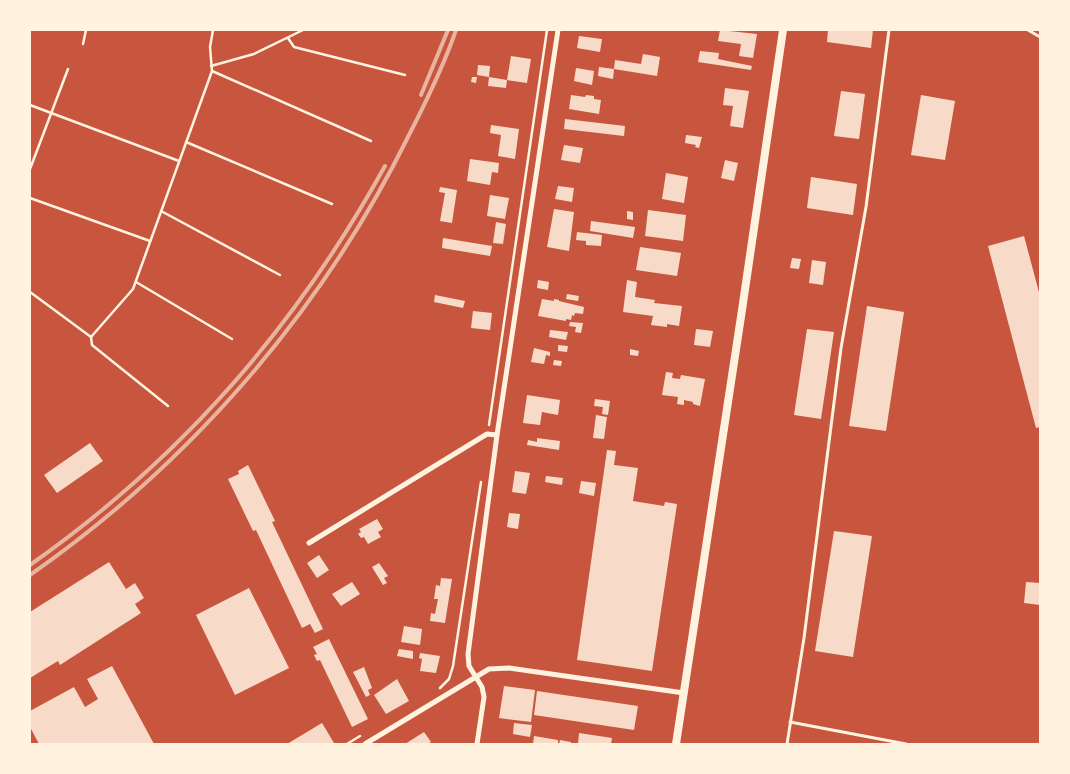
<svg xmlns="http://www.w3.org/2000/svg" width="1070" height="774" viewBox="0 0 1070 774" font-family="'DM Sans',sans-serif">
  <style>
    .building { fill: #f7dbc8 }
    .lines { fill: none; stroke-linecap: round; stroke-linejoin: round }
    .path { stroke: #fff3e0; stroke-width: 2.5 }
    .service { stroke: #fff3e0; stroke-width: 3 }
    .minor { stroke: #fff3e0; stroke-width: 5 }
    .tertiary { stroke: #fff3e0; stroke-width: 8 }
    .rail { stroke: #e9b49f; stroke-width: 4 }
  </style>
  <rect width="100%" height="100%" fill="#c8553d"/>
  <g class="building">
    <path d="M720,30L757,34L753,58L739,56L741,44L718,41Z"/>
    <path d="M828,30H873L871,48L827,42Z"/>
    <path d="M579,36L602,39L600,52L577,48Z"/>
    <path d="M700,51L719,53L718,59L752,66L751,70L698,62Z"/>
    <path d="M643,54L660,57L657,76L614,69L615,60L641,64Z"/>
    <path d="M511,56L531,59L527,83L507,80L506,88L488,86L489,77L507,80Z"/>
    <path d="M478,65L490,66L489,77L477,75Z"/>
    <path d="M599,67L614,69L613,79L598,76Z"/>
    <path d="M576,68L594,71L592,85L574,81Z"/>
    <path d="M472,77H477L476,83L471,82Z"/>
    <path d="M725,88L749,91L743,128L730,126L733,106L723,105Z"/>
    <path d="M841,91L865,94L859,139L834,136Z"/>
    <path d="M571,95L585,97L586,95L594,96V99L601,100L599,114L569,109Z"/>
    <path d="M921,95L955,101L945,160L911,155Z"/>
    <path d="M565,119L625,126L624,136L564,129Z"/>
    <path d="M491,125L519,129L515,159L498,156L501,135L490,133Z"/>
    <path d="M686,135L702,137L699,148L695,147L696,145L685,143Z"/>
    <path d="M564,145L583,148L580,163L561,160Z"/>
    <path d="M470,159L499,163L498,173L492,172L490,185L467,181Z"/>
    <path d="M725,160L738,163L734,181L721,178Z"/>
    <path d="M666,173L688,177L684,203L662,199Z"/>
    <path d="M811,177L857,184L853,215L807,208Z"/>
    <path d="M558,186L574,188L572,202L555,199Z"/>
    <path d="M440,187L457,190L452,223L440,221L445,193L439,192Z"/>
    <path d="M490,195L509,198L505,219L487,216Z"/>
    <path d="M554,209L574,212L569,251L547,247Z"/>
    <path d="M648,210L686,215L683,241L645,236Z"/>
    <path d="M627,211L633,212V220L627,219Z"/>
    <path d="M591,221L635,227L633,238L590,231Z"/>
    <path d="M496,222L506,224L503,244L493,243Z"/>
    <path d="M577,232L602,235L601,246L586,245V241L576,240Z"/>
    <path d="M1024,236L1040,296V427L1036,428L988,246Z"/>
    <path d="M443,238L492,246L490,256L442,248Z"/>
    <path d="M640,247L681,253L677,276L636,270Z"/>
    <path d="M792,258L801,259L799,269L790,268Z"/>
    <path d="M812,260L826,262L823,285L809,283Z"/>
    <path d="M538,280L549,282L548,290L537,288Z"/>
    <path d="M627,280L637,282L635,297L655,300L654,303L682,306L679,326L667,324V327L651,325L653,316L623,312Z"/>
    <path d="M567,294L579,296L578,301L566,299Z"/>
    <path d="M435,295L465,301L463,308L434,302Z"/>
    <path d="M542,299L554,301V299L559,300V301L584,307L583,314L575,313L574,316L572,315L571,320L566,319V321L538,316Z"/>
    <path d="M867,306L904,312L886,431L849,426Z"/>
    <path d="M473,311L492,313L490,330L471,328Z"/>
    <path d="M570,322L583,323L581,333L575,332L576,327L569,326Z"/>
    <path d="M696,329L713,331L710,347L694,345Z"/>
    <path d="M807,329L834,332L821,419L794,415Z"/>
    <path d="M550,330L568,332L566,340L549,337Z"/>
    <path d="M558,345L568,346L567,352L558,351Z"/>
    <path d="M534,348L550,352V356L546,355L544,364L531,362Z"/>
    <path d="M630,349L639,351L638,356L630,355Z"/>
    <path d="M554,360L562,361L561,366L553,365Z"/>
    <path d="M666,372L673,373L672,378L680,379L681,375L705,379L700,406L693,404V402L684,400V405L677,404L678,397L662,395Z"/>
    <path d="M527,395L560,400L558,415L542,412L540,425L523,423Z"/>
    <path d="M595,399L610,401L608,415L602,414L603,407L594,406Z"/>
    <path d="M596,415L607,417L604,439L593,438Z"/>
    <path d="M537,438L560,441L559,450L527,445L528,440L537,442Z"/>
    <path d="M90,443L103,461L57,493L44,475Z"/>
    <path d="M607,450L616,451L614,465L638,468L633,501L664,506L665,502L677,504L652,671L577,660Z"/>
    <path d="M248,465L275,521L272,522L323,629L315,633L310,624L302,628L256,530L253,531L228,479L239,474L238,471Z"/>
    <path d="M515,471L530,473L526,494L512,492Z"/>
    <path d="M546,476L563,478L562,485L545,482Z"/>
    <path d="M581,481L596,483L594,496L579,493Z"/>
    <path d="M509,513L520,514L518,529L507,527Z"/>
    <path d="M377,519L383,529L378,532L381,537L368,544L364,537L361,538L358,534L361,532L359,529Z"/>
    <path d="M834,531L872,536L853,657L815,651Z"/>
    <path d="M319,555L329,570L317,578L307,563Z"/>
    <path d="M109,562L126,589L135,583L144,598L135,604L141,613L60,665L58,661L30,678V612Z"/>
    <path d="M379,563L388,576L384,578L387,583L383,585L372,567Z"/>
    <path d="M441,578L452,579L445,623L430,621L431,613L435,614L438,599H434L436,585L440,586Z"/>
    <path d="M352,582L360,594L341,606L332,594Z"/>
    <path d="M1026,582L1040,583V605L1024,603Z"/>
    <path d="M249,588L289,668L235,695L196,615Z"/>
    <path d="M404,626L422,629L420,645L401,642Z"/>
    <path d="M329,639L368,719L352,727L320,660L317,661L314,655L317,654L313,647Z"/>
    <path d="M399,649L413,651V659L397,656Z"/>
    <path d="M420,653L440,656L436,673L420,671L422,659L419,658Z"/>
    <path d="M112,666L154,744H39L30,727V711L74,687L85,707L98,699L87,679Z"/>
    <path d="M364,667L372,688L368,690L370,695L366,697L353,672Z"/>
    <path d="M397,679L409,701L386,714L374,695Z"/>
    <path d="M504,686L535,690L531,722L499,718Z"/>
    <path d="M537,691L638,706L634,730L534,715Z"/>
    <path d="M322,723L334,743L332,744H287Z"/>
    <path d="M514,723L532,725L530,737L513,734Z"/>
    <path d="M424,732L431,742L428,744H405Z"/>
    <path d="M579,733L612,738L611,744H578Z"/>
    <path d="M534,736L558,740V744H533Z"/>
    <path d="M560,740L571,742V744H559Z"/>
  </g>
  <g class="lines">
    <g class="path">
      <path d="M288,38L294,47L405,75"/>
      <path d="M83,44L86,30"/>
      <path d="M211,66L254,54L303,30"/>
      <path d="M212,71L371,141"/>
      <path d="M30,105L179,161"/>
      <path d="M186,142L332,204"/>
      <path d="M30,169L68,69"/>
      <path d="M30,198L150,241"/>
      <path d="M161,211L280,275"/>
      <path d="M136,282L232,339"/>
      <path d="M30,292L91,337L133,289L212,71L210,47L213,30"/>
      <path d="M91,337L92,345L168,406"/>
      <path d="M489,425L547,30"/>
      <path d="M440,688L449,679L453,666L481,482"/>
      <path d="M347,744L360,736"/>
    </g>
    <g class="service">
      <path d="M1028,30L1040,37"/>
      <path d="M790,722L906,744"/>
      <path d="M787,744L804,638L841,348L866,207L889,30"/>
    </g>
    <g class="minor">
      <path d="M309,543L487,434L497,435"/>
      <path d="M365,744L489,669L509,668L684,693"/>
      <path d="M477,744L484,697L482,687L469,666L468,654L497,435L558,30"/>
    </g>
    <path class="tertiary" d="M676,744L742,310L783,30"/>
    <g class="rail">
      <path d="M421,95L448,30"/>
      <path d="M30,565C182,458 295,328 385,166"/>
      <path d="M30,575C192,462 323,310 410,133C427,100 444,65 456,30"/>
    </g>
  </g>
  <rect width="1070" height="774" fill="none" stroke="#fff3e0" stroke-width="62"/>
</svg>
